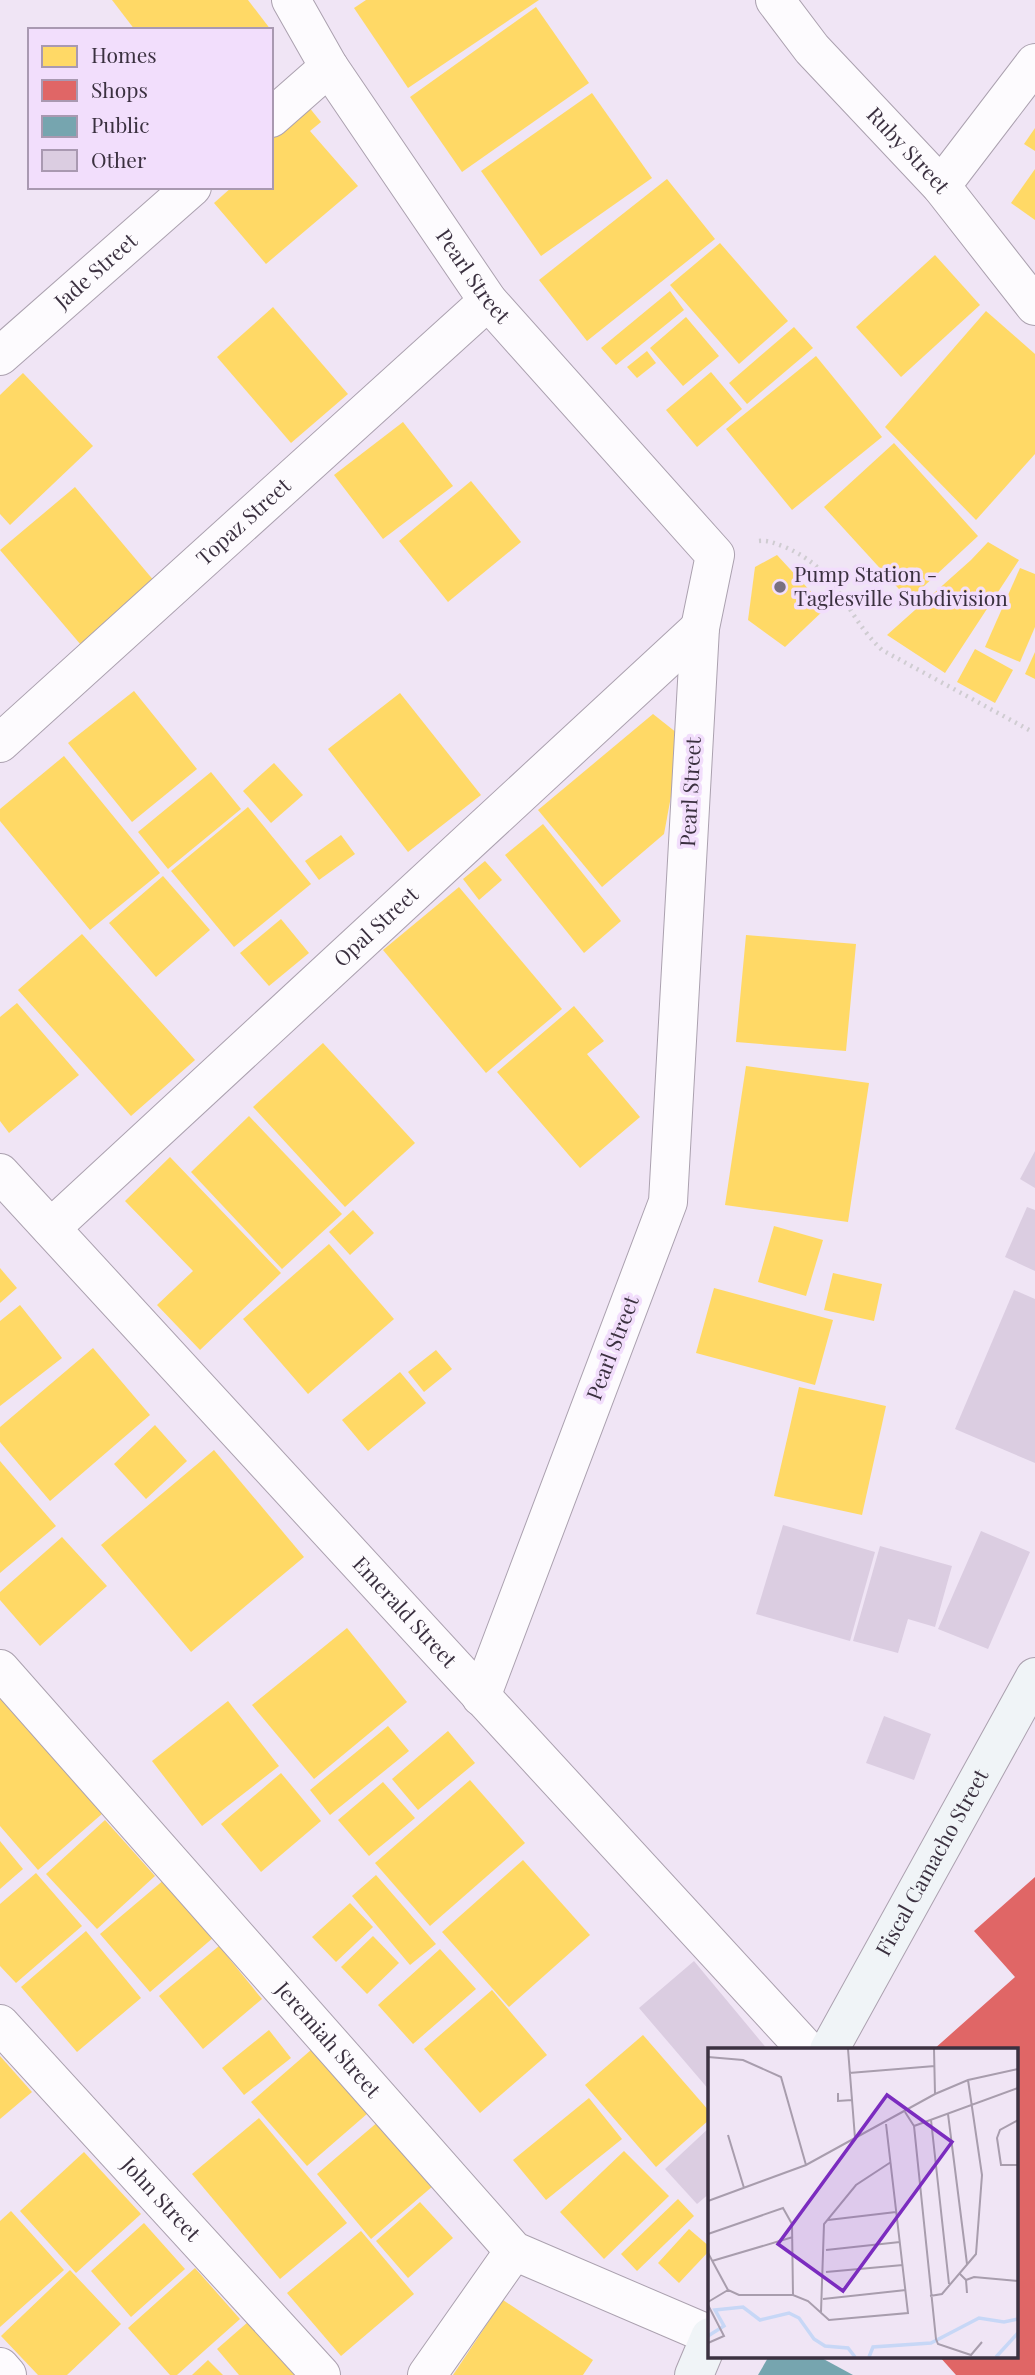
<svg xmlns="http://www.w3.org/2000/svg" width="1035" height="2375" viewBox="0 0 1035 2375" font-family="'Playfair Display',serif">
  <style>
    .homes { fill: #ffd966 }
    .shops { fill: #e06666 }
    .public { fill: #76a5af }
    .building { fill: #dbcde1 }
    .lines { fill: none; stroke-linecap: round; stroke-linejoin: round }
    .street-casing { stroke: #aba1af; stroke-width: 40 }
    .secondary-casing { stroke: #aba1af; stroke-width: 40 }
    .path { stroke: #cfccd1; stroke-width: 4.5; stroke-dasharray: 2 5; stroke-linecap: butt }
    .street { stroke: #fdfbfe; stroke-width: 38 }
    .secondary { stroke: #f0f4f7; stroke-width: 38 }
    .poi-dot { fill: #7a707f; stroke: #f2defc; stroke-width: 2.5 }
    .labels { text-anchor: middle; stroke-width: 7; stroke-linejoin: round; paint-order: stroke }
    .street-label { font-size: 21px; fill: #3b3140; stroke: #f2defc }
    .poi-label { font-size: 21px; fill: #3b3140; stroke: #f2defc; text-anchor: start }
    .inset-river { fill: none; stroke: #c7d7f6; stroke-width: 3.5 }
    .inset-road { fill: none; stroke: #a89dad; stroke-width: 2 }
    .view { fill: #7b2cbf; fill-opacity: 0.15; stroke: #7b2cbf; stroke-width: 3.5 }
    .inset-edge { fill: none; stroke: #3b3140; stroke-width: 3.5 }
  </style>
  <rect width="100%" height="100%" fill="#f0e5f5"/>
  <g class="homes">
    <path d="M112,0H248L271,30H135Z"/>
    <path d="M366,0H539L408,88L354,8Z"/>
    <path d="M536,7L589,83L462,172L410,97Z"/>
    <path d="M592,93L652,178L541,256L481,171Z"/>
    <path d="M304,101L321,122L310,131L358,186L266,264L214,203L232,187H271V129Z"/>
    <path d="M1035,128V151L1024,144Z"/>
    <path d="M1035,169V220L1011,203Z"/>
    <path d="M667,179L715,239L587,341L539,280Z"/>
    <path d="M720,243L788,321L739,364L670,285Z"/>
    <path d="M935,255L980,305L901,377L856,327Z"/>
    <path d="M670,291L684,310L616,365L601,348Z"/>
    <path d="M273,307L348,394L291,443L217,357Z"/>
    <path d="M986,311L1035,354V454L976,520L885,427Z"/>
    <path d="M686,317L719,356L683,386L650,348Z"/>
    <path d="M794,327L813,348L747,404L729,383Z"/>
    <path d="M647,351L656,363L637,378L627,367Z"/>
    <path d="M816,356L882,437L792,510L726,429Z"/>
    <path d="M711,372L742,409L697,447L666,410Z"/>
    <path d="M23,373L93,446L10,525L0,514V395Z"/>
    <path d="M403,422L453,486L383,539L334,475Z"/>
    <path d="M894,443L978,536L909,600L824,507Z"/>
    <path d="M471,481L521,542L448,602L399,541Z"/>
    <path d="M75,487L155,582L81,645L0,550Z"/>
    <path d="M988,542L1019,560L945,673L887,635L971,560Z"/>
    <path d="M777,555L826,608L785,647L748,620L755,567Z"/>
    <path d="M1020,568L1035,574V627L1020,662L985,647Z"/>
    <path d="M975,649L1013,670L995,703L957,682Z"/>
    <path d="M1035,652V679L1025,674Z"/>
    <path d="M134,691L197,769L132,822L68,743Z"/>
    <path d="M400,693L481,795L408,852L328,749Z"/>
    <path d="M653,714L682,737L664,834L602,887L538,810Z"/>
    <path d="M64,756L160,873L90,930L0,821V809Z"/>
    <path d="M274,763L303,795L271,823L243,791Z"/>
    <path d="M211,772L241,809L168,869L138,832Z"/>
    <path d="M248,807L311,884L234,947L171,871Z"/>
    <path d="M543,824L621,921L584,953L505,855Z"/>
    <path d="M341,835L355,854L319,880L305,861Z"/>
    <path d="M485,861L502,880L479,900L463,879Z"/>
    <path d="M163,876L210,930L156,977L109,923Z"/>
    <path d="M459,887L562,1009L486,1073L383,950Z"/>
    <path d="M281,919L309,953L269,986L240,953Z"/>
    <path d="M82,934L195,1060L131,1116L18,990Z"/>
    <path d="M746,935L856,944L846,1051L736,1042Z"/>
    <path d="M17,1003L79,1075L9,1133L0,1121V1017Z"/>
    <path d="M574,1006L604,1041L587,1054L640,1117L580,1168L497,1072Z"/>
    <path d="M323,1043L415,1143L345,1207L253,1107Z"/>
    <path d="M746,1066L869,1083L848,1222L725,1205Z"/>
    <path d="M249,1116L342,1214L282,1269L191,1172Z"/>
    <path d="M170,1157L281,1273L200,1350L157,1305L193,1271L125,1201Z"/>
    <path d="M353,1210L374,1233L350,1255L329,1232Z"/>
    <path d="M774,1226L823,1240L806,1296L758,1282Z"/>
    <path d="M329,1244L394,1319L308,1394L243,1319Z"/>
    <path d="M0,1268L17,1288L0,1303Z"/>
    <path d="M833,1273L882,1284L874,1321L824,1310Z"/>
    <path d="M714,1288L833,1320L815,1385L696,1353Z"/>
    <path d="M20,1305L62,1358L0,1406V1321Z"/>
    <path d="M93,1348L150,1415L50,1501L0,1442V1427Z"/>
    <path d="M436,1350L452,1369L424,1392L408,1372Z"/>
    <path d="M400,1372L426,1403L368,1451L342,1420Z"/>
    <path d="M799,1387L886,1406L862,1515L774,1496Z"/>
    <path d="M155,1425L187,1461L146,1499L114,1464Z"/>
    <path d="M214,1450L304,1557L191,1652L101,1545Z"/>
    <path d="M0,1461L56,1526L0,1573Z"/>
    <path d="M62,1537L107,1586L40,1646L0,1600V1592Z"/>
    <path d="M347,1628L407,1702L314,1779L252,1705Z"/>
    <path d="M0,1697L103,1813L38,1870L0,1826Z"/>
    <path d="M228,1701L279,1766L202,1826L152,1761Z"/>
    <path d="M388,1726L409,1751L330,1815L310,1790Z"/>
    <path d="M448,1731L475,1763L418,1810L392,1779Z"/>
    <path d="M281,1773L321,1821L261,1872L221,1824Z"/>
    <path d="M470,1780L525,1843L430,1926L375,1863Z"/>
    <path d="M383,1782L415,1818L369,1856L338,1820Z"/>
    <path d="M105,1820L155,1876L97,1929L46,1874Z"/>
    <path d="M0,1841L23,1869L0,1889Z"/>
    <path d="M523,1860L590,1935L509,2007L442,1932Z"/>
    <path d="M36,1873L82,1926L16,1983L0,1966V1904Z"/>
    <path d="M376,1875L436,1944L410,1965L352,1896Z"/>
    <path d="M165,1879L214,1937L150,1992L100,1934Z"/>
    <path d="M350,1903L373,1927L336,1962L312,1937Z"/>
    <path d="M86,1931L141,1998L77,2052L21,1987Z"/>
    <path d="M373,1936L399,1963L367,1994L341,1967Z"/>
    <path d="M219,1946L262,1999L203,2049L159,1996Z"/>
    <path d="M440,1949L476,1989L413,2044L378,2005Z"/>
    <path d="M492,1990L547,2055L480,2113L424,2049Z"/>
    <path d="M269,2030L291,2058L244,2095L222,2068Z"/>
    <path d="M643,2035L710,2112V2119L656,2167L585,2085Z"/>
    <path d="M319,2043L375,2107L307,2166L251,2102Z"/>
    <path d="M0,2056L32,2092L0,2119Z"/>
    <path d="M589,2098L622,2139L546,2200L513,2160Z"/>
    <path d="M259,2118L347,2223L280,2279L192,2174Z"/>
    <path d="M379,2121L433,2186L371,2239L317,2174Z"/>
    <path d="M624,2151L669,2196L604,2259L560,2212Z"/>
    <path d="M84,2152L141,2214L76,2273L20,2211Z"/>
    <path d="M678,2199L694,2216L637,2271L621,2254Z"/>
    <path d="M420,2202L453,2238L408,2278L376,2241Z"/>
    <path d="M11,2211L64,2270L0,2327V2221Z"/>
    <path d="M144,2223L185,2269L131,2317L91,2271Z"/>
    <path d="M689,2229L710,2247V2250L679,2283L658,2263Z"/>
    <path d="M361,2231L414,2294L341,2356L287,2293Z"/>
    <path d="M195,2268L240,2319L177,2375H170L128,2328Z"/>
    <path d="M70,2270L121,2324L67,2375H38L1,2336Z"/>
    <path d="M503,2300L593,2360L583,2375H453Z"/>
    <path d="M248,2322L295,2375H239L217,2349Z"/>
    <path d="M208,2360L223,2375H192Z"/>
  </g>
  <path class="shops" d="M1035,1877V2375H956L939,2356H1016V2050H933L1015,1977L974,1931Z"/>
  <path class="public" d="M769,2356H818L853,2375H758Z"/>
  <g class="building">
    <path d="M1035,1151V1188L1020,1179Z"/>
    <path d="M1027,1207L1035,1210V1271L1005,1257Z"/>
    <path d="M1014,1290L1035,1299V1463L955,1429Z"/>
    <path d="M783,1525L875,1552L850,1641L756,1614Z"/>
    <path d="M981,1531L1030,1552L988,1649L938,1629Z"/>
    <path d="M880,1546L952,1566L935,1627L908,1619L898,1653L853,1641Z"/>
    <path d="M884,1716L931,1734L914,1780L866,1763Z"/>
    <path d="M694,1961L768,2050H710V2091L639,2008Z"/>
    <path d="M710,2127V2193L697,2204L665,2169Z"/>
  </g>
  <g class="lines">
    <defs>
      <g id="street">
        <path id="s1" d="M291,0L329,67L488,301L715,555L700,628L668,1202L481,1697"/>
        <path id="s2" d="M775,0L812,49L941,186L1035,306"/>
        <path d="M271,118L329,67"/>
        <path d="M941,186L1035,63"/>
        <path id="s3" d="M0,356L192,187"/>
        <path id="s4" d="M0,743L488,301"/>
        <path id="s5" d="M0,1173L807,2050"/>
        <path id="s6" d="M51,1228L700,628"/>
        <path id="s7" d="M0,1669L514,2251L710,2335"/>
        <path id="s8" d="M0,2024L321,2375"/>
        <path d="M0,2367L7,2375"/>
        <path d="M427,2375L514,2251"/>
      </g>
      <g id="secondary">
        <path id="s9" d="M829,2050L1035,1677"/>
        <path d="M694,2375L710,2337"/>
      </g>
    </defs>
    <use href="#street" class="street-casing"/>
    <use href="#secondary" class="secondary-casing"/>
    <path class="path" d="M759,541C769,540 776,544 785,547C842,572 842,612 882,650L1031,731"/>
    <use href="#street" class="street"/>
    <use href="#secondary" class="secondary"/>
  </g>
  <circle class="poi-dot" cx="780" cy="587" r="7"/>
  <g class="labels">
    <g class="street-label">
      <text dy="7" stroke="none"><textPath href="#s2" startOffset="201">Ruby Street</textPath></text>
      <text dy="7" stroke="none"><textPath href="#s3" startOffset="128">Jade Street</textPath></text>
      <text dy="7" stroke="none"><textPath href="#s1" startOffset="331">Pearl Street</textPath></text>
      <text dy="7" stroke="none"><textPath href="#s4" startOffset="329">Topaz Street</textPath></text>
      <text transform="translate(691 792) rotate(-87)" y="7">Pearl Street</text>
      <text dy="7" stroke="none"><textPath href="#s6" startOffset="443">Opal Street</textPath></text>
      <text transform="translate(613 1348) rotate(-69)" y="7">Pearl Street</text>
      <text dy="7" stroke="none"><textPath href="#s5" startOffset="597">Emerald Street</textPath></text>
      <text dy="7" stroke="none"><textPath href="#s9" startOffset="214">Fiscal Camacho Street</textPath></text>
      <text dy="7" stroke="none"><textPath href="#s7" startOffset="495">Jeremiah Street</textPath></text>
      <text dy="7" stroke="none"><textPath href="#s8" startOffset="238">John Street</textPath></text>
    </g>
    <g class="poi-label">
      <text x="794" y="582">Pump Station -<tspan x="794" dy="24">Taglesville Subdivision</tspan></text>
    </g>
  </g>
  <g transform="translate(708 2048)">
    <rect width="310" height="310" fill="#f0e5f5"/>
    <path class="inset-river" d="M0,288L16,278L7,262L35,259L52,272L81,265L91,270L106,291L117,298L140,300L147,309M161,309L165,299L223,295L271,270L296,274L310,271M288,309L310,285"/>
    <path class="inset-road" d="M140,1L147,90M226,1L227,46M0,9L35,12L73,29L98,117M141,25L227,18M130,45V53L144,52M197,64L206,78L228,291L230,296L263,307L274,294M240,66L259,216M223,72L241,236M310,72L292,82L289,90L293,117H310M206,78L310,40M20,87L36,140M0,153L98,117L227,46L260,32L310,21M120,172L188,164M0,186L75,160L84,176L85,247M118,202L192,194M0,205L20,242L31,247H85L100,253L121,272L200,265L178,76M4,213L85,189M118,224L195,217M251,225L258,232L259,245M258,232L266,229L310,233M222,248L234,246L268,206L274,127L260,32M115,251L198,242M0,254L20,242M0,257L16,288L0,295M113,264L116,176L148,137L183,114"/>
    <path class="view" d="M179,47L244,94L135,243L70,196Z"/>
    <rect width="310" height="310" class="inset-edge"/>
  </g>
  <rect x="28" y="28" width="245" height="161" fill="#f2defc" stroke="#a999b1" stroke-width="2"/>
  <rect x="42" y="46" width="35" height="21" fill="#ffd966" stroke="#a999b1" stroke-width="2"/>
  <text x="91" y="63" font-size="21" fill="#3b3140">Homes</text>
  <rect x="42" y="80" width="35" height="21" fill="#e06666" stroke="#a999b1" stroke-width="2"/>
  <text x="91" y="98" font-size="21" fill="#3b3140">Shops</text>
  <rect x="42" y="116" width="35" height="21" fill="#76a5af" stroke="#a999b1" stroke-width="2"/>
  <text x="91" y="133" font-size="21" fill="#3b3140">Public</text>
  <rect x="42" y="150" width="35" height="21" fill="#dbcde1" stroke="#a999b1" stroke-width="2"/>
  <text x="91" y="168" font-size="21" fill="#3b3140">Other</text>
</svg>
